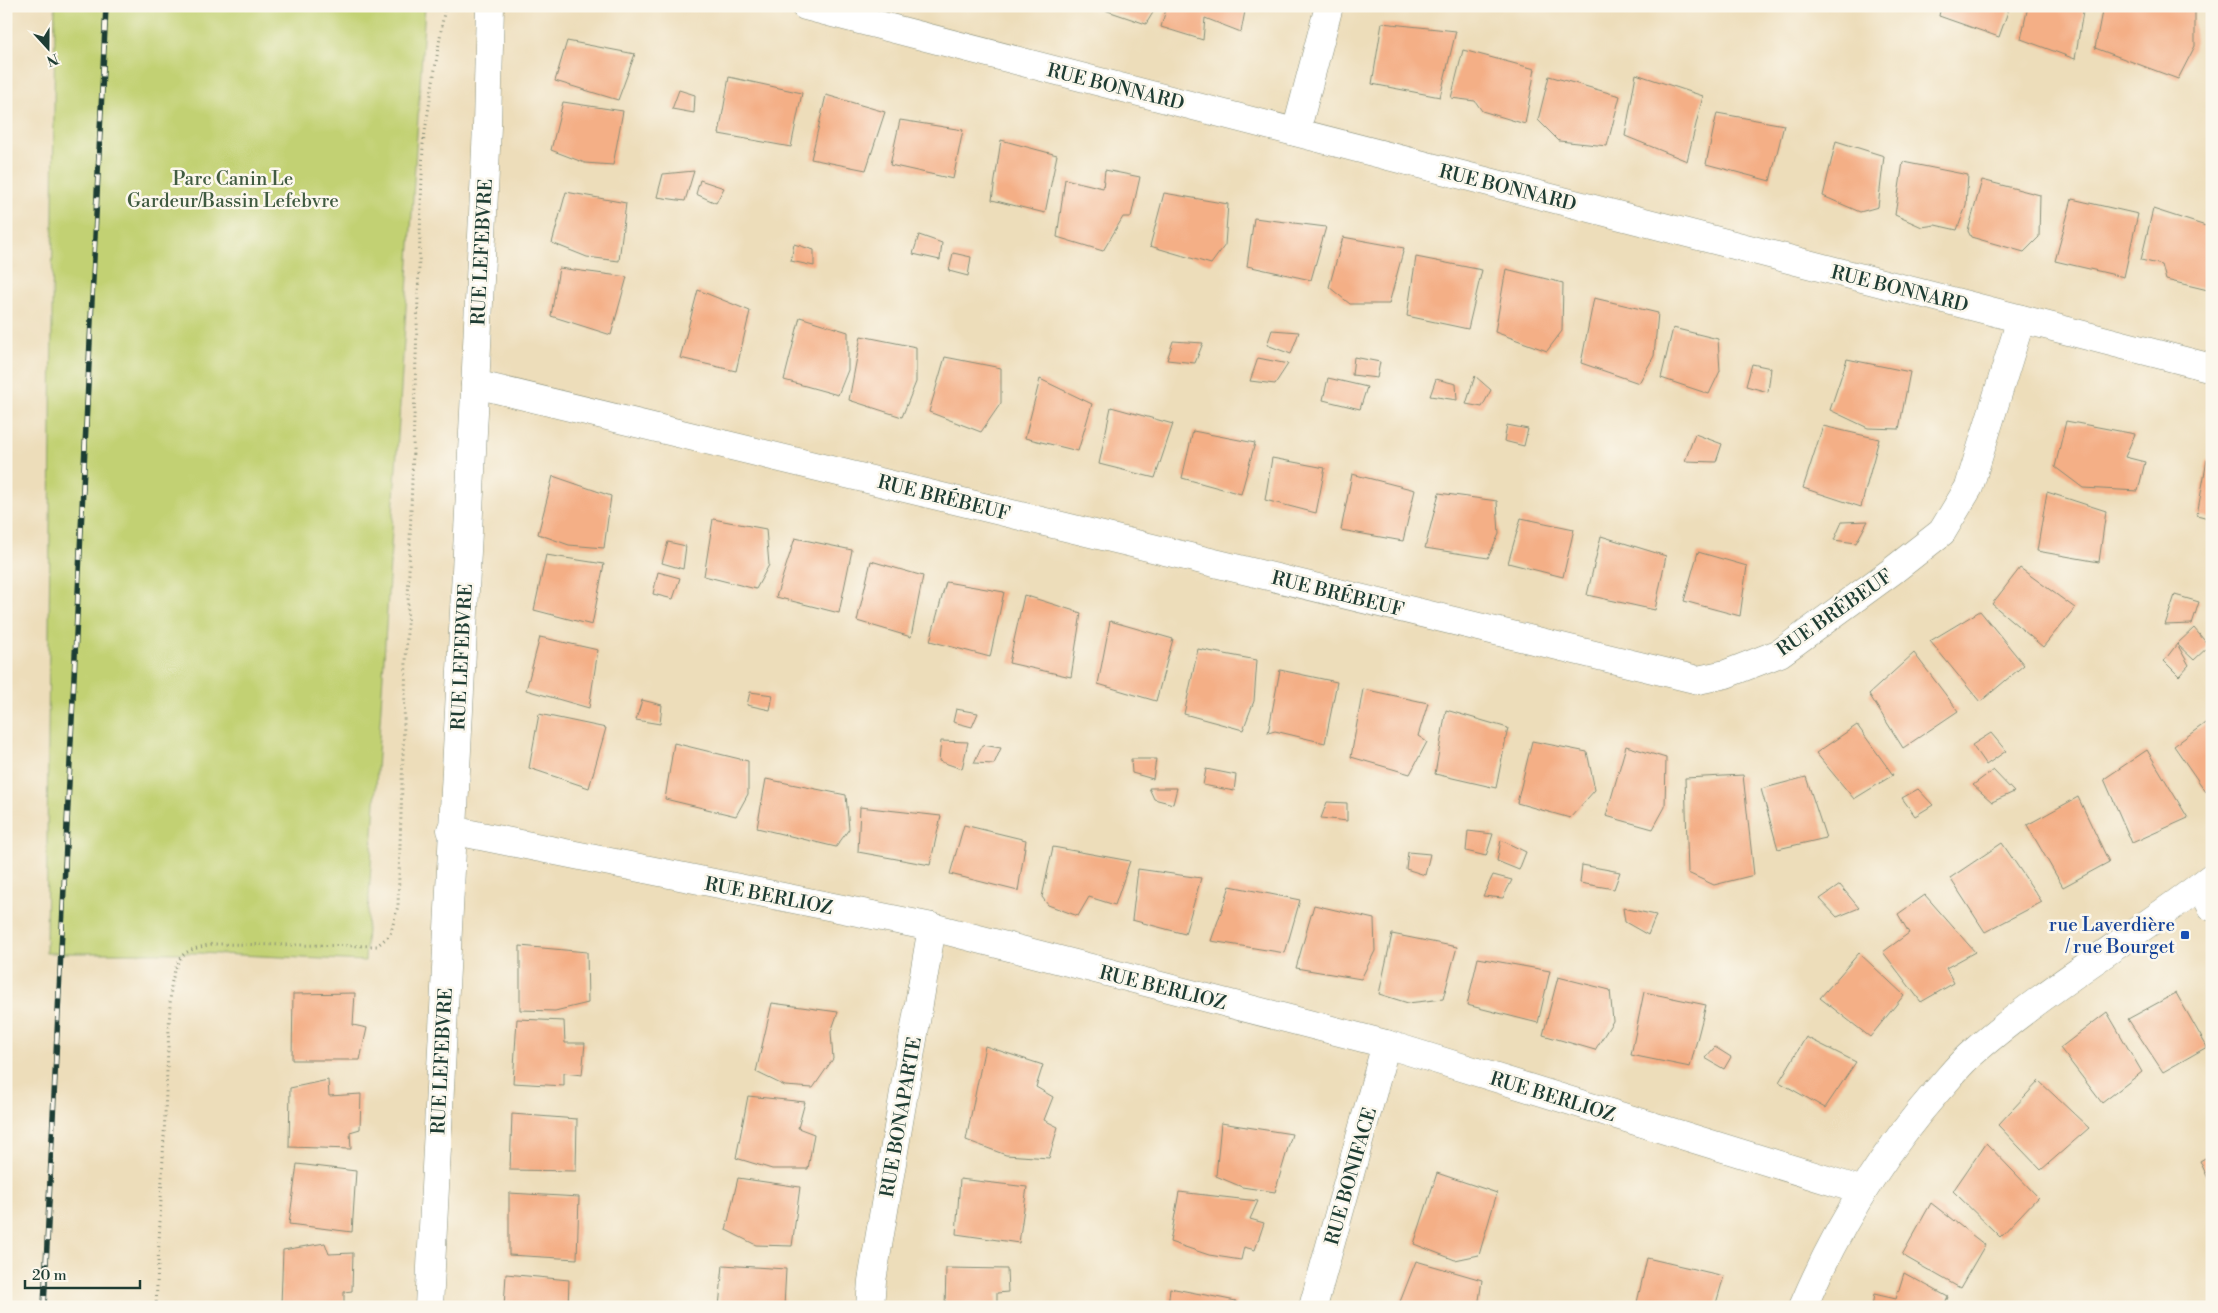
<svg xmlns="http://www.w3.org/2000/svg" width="2218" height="1313" viewBox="0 0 2218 1313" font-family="'Libre Bodoni',serif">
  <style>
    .green { fill: #c2d173; stroke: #708754 }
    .building { fill: #f4af86 }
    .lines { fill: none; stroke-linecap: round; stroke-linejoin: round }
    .minor-casing { stroke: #868d77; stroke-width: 29 }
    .path { stroke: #868d77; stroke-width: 3; stroke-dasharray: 1 4; stroke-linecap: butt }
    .minor { stroke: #fff; stroke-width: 28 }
    .rail-casing { stroke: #1f3d34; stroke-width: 5.5 }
    .rail { stroke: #fbf7ec; stroke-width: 4; stroke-dasharray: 11; stroke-linecap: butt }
    .transit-dot { fill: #1a4fb4; stroke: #fbf7ec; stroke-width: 2 }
    .labels { text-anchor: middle; stroke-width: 5; stroke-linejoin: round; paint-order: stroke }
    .street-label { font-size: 19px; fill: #1f3d34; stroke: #fbf7ec }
    .park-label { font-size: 19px; fill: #405b41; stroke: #fbf7ec }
    .transit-label { font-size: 19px; fill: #164399; stroke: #fbf7ec; text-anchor: end }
  </style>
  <rect width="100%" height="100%" fill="#fbf7ec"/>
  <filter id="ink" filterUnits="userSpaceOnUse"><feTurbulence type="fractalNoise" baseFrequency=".02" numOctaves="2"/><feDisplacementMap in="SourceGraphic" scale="10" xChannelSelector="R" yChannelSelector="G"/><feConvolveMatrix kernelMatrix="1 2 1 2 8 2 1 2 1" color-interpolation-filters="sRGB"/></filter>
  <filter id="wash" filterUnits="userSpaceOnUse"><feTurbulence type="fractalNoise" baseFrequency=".0096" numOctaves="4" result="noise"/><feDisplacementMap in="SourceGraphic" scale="20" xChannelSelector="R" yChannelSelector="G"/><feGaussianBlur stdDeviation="1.12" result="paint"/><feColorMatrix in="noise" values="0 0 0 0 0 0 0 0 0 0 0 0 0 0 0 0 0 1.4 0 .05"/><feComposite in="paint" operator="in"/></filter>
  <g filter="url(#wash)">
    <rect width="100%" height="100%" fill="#edddba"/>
    <path class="green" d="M55,6H425L365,961L198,953H46Z"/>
    <g id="blocks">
      <g class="building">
        <path d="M1093,6H1157L1146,24Z"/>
        <path d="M1167,6H1246L1241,32L1205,18L1203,40L1161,27Z"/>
        <path d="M1941,6H2010L1999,37L1939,16Z"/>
        <path d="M2028,6H2084L2075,59L2021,39Z"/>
        <path d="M2103,6H2195V46L2178,79L2095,48Z"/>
        <path d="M1382,23L1456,31L1440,97L1372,84Z"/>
        <path d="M567,41L635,54L618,100L555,81Z"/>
        <path d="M1463,50L1535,69L1525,124L1482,111L1475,101L1451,98Z"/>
        <path d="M1636,74L1703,96L1687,161L1625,136Z"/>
        <path d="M1549,76L1620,96L1607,146L1559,141L1538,120Z"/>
        <path d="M729,77L802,93L791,147L719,134Z"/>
        <path d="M679,90L695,95L694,113L672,109Z"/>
        <path d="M826,95L885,112L866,170L811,159Z"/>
        <path d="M563,102L623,111L613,165L585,163L551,150Z"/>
        <path d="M1717,113L1784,125L1770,181L1706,164Z"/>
        <path d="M900,120L963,130L953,179L890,165Z"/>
        <path d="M1001,140L1057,155L1045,213L992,200Z"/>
        <path d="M1836,141L1884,156L1878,207L1860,212L1823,196Z"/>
        <path d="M1903,162L1968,175L1966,206L1957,230L1935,225L1922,227L1895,215Z"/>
        <path d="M1105,170L1140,177L1131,217H1123L1103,251L1057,237L1065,179L1103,188Z"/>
        <path d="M694,171L685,201L657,197L663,174Z"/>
        <path d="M700,180L724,188L716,203L696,194Z"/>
        <path d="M1982,180L2040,195L2039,237L2024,252L1971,237L1968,231Z"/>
        <path d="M566,192L626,203L619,261L587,257L552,243Z"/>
        <path d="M1164,193L1228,204L1225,245L1211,264L1150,246Z"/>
        <path d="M2072,199L2138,214L2124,277L2055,261Z"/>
        <path d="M2153,209L2212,228V291L2166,280L2162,265L2141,260Z"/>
        <path d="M1254,218L1326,227L1311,280L1247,266Z"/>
        <path d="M919,235L942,243L940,260L913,254Z"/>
        <path d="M1343,237L1404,248L1389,304H1350L1329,287Z"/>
        <path d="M794,244L814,250V266L791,261Z"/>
        <path d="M953,253L971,257L968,276L949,271Z"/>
        <path d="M1416,257L1482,270L1468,329L1407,316Z"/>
        <path d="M559,268L627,277L611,335L551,316Z"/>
        <path d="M1506,269L1563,283L1562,331L1547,351L1495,332Z"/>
        <path d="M698,290L750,311L736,371L680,358Z"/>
        <path d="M1594,298L1658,313L1654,356L1639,383L1581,363Z"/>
        <path d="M800,317L848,332V370L838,395L784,380Z"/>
        <path d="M1673,328L1718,339L1720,371L1709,394L1661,378Z"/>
        <path d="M1272,330L1299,332L1291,354L1267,345Z"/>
        <path d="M861,336L916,347V382L902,417L849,400Z"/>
        <path d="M1173,341L1203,343L1195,363L1167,360Z"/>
        <path d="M945,357L1001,368V403L981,432L929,412Z"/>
        <path d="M1354,357L1380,362L1377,378L1352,375Z"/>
        <path d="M1258,358L1288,364L1275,384L1250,381Z"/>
        <path d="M1847,359L1910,372L1899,429L1868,428L1830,410Z"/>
        <path d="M1752,364L1771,368L1768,392L1746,386Z"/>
        <path d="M1475,376L1491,390L1482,407L1466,404Z"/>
        <path d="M1328,378L1367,387L1360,409L1323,400Z"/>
        <path d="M1040,379L1092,404L1078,451L1025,438Z"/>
        <path d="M1436,379L1456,384L1457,400L1430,396Z"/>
        <path d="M1111,407L1173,424L1155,478L1099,464Z"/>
        <path d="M2066,421L2135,434L2125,457L2145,462L2138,491L2083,488L2055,467Z"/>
        <path d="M1507,425L1528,429L1524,446L1504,441Z"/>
        <path d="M1823,426L1879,439L1861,507L1803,488Z"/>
        <path d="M1193,431L1255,443L1241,494L1182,478Z"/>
        <path d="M1695,434L1722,444L1716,462L1685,461Z"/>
        <path d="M1272,458L1325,468L1316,513L1265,500Z"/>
        <path d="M2207,460L2212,461V519L2197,515Z"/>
        <path d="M1352,474L1415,490L1403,541L1341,530Z"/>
        <path d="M553,476L611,496L604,548L569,545L538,534Z"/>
        <path d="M2047,492L2106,511L2099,562L2037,551Z"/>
        <path d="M1439,493L1497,501L1499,534L1488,558L1425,548Z"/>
        <path d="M1521,518L1574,529L1563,577L1508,563Z"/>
        <path d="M713,519L766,529L769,565L756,589L704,576Z"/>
        <path d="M1868,521L1856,543L1834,540L1842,522Z"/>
        <path d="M1601,536L1666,556L1655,610L1587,595Z"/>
        <path d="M795,538L852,550L839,613L776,597Z"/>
        <path d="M668,542L686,546L683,569L662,563Z"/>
        <path d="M1698,552L1747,566L1740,616L1684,601Z"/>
        <path d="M546,555L604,564L592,625L534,610Z"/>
        <path d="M871,561L923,576L911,637L857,621Z"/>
        <path d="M2020,568L2075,608L2043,647L1992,604Z"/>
        <path d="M658,572L680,578L673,599L653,594Z"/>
        <path d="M946,582L1004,592L990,657L930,641Z"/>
        <path d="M1024,595L1081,613L1071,677L1009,663Z"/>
        <path d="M2175,595L2199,602L2192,624L2165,625Z"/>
        <path d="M1980,611L2024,665L1980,702L1930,641Z"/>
        <path d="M1110,621L1173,639L1156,701L1098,684Z"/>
        <path d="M2194,628L2209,646L2194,660L2177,644Z"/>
        <path d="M540,637L598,650L589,708L526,690Z"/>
        <path d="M2177,644L2189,665L2179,676L2164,661Z"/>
        <path d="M1198,649L1257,660L1254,701L1243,730L1184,714Z"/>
        <path d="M1914,653L1958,711L1903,748L1869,694Z"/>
        <path d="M1280,670L1337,682L1325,743L1275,731L1268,733Z"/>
        <path d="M1363,689L1428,703L1418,736L1427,742L1410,774L1351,757Z"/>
        <path d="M750,692L773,695L770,710L747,705Z"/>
        <path d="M642,700L662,705L660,724L636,720Z"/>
        <path d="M956,709L978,713L972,727L953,722Z"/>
        <path d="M1446,710L1508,728L1496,788L1435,774Z"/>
        <path d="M539,714L606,728L589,788L529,768Z"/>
        <path d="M2212,718V789L2206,792L2174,746Z"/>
        <path d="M1857,725L1893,775L1854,799L1816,753Z"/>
        <path d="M1991,733L2006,751L1986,765L1972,745Z"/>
        <path d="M941,741L968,742L962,769L939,761Z"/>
        <path d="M1532,741L1587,752L1595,790L1570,818L1517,803Z"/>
        <path d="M674,743L748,761V794L736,816L665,799Z"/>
        <path d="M982,745L1001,748L994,764L974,763Z"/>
        <path d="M1626,746L1666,758L1665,807L1653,829L1606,816Z"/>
        <path d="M2147,750L2188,818L2132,843L2104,779Z"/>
        <path d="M1131,759H1156L1153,779L1132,773Z"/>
        <path d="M1206,769L1236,775L1234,791L1203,785Z"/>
        <path d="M1993,770L2014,792L1992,802L1973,785Z"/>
        <path d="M1743,775L1754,875L1714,885L1688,873L1685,778Z"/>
        <path d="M1806,777L1826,838L1778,849L1761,789Z"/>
        <path d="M766,779L846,795L849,829L836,847L757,828Z"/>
        <path d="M1149,788H1177L1173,804L1154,799Z"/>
        <path d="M1918,789L1933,805L1915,816L1902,798Z"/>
        <path d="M2078,797L2109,862L2063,887L2027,825Z"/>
        <path d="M1327,802L1347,803V821L1321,818Z"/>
        <path d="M860,807L941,816L930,865L858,852Z"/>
        <path d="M964,825L1026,840L1018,891L950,874Z"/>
        <path d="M1468,831L1493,834L1486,856L1466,851Z"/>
        <path d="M1501,840L1526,852L1519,870L1497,861Z"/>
        <path d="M2002,843L2042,902L1985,932L1950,878Z"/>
        <path d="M1053,847L1130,861L1115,905L1089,897L1078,916L1048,905L1042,897Z"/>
        <path d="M1408,852L1430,854L1425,875L1406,869Z"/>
        <path d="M1582,865L1620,872L1614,889L1580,883Z"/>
        <path d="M1138,869L1201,878L1185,934L1132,920Z"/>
        <path d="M1493,875L1512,880L1503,898L1483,896Z"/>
        <path d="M1840,885L1859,908L1837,917L1820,899Z"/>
        <path d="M1230,886L1300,900L1285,953L1211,941Z"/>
        <path d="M1925,895L1975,952L1946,968L1954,983L1921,1002L1883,952L1909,933L1898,914Z"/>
        <path d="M1314,905L1374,919L1375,951L1361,979L1296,968Z"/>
        <path d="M1623,908L1656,915L1648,935L1625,922Z"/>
        <path d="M1392,934L1457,947L1443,999L1408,1003L1379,994Z"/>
        <path d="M520,946L587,952L588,1003L555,1011L520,1010Z"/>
        <path d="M1859,953L1904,995L1870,1037L1820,998Z"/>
        <path d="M1478,958L1550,971L1538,1023L1467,1005Z"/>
        <path d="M1558,977L1610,990L1613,1021L1595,1050L1543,1035Z"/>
        <path d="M1644,992L1706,1005L1690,1067L1631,1055Z"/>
        <path d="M355,993L353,1025L367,1028L360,1060H292L293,994Z"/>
        <path d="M2176,993L2207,1047L2163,1072L2128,1019Z"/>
        <path d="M772,1003L838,1012L831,1032L833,1059L813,1088L785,1086L756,1072Z"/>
        <path d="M2107,1012L2142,1072L2102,1103L2060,1048Z"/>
        <path d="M517,1019L564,1021L565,1043H585L582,1075L564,1073V1086L513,1083Z"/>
        <path d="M1806,1037L1856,1062L1825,1108L1779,1082Z"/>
        <path d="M985,1046L1043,1065L1036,1087L1053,1097L1044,1120L1058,1127L1049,1158L1006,1155L966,1140Z"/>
        <path d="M1715,1047L1731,1057L1724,1069L1705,1058Z"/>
        <path d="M328,1080L329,1096L361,1094L360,1129L350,1132L351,1149L289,1147L290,1088Z"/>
        <path d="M2039,1081L2089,1128L2041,1170L1998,1125Z"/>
        <path d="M748,1096L805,1102L798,1128L814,1134L808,1169H772L736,1158Z"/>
        <path d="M512,1114L577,1119L576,1171L510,1170Z"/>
        <path d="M1221,1123L1292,1134L1275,1192L1242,1187L1216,1176Z"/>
        <path d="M1986,1143L2038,1197L2000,1237L1953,1191Z"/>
        <path d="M2212,1154V1187L2200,1161Z"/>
        <path d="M297,1164L356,1171L352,1232L289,1224Z"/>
        <path d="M1437,1173L1497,1193L1479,1255L1455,1260L1414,1244Z"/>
        <path d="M738,1178L800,1187L792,1246L756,1245L726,1230Z"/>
        <path d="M960,1179L1027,1187L1019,1243L956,1234Z"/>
        <path d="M1179,1192L1258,1201L1250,1219L1264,1223L1255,1250L1244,1247L1241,1260L1209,1255L1170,1242Z"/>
        <path d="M509,1193L579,1197L577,1259L509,1255Z"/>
        <path d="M1931,1203L1985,1245L1960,1288L1902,1255Z"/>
        <path d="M325,1243L329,1254L353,1253L352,1291L344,1292V1307H297L281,1304L283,1250Z"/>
        <path d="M1647,1258L1724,1276L1715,1307H1636Z"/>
        <path d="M1416,1261L1482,1280L1478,1307H1398Z"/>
        <path d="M723,1265L786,1269L784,1307H719Z"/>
        <path d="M946,1268L1007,1269L1008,1292L997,1293V1307H945Z"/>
        <path d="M1904,1273L1948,1297L1944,1307H1872L1874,1294L1896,1299Z"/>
        <path d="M506,1274L569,1280L568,1307H504Z"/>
        <path d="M1170,1288L1236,1301L1235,1307H1168Z"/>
      </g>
    </g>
  </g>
  <g filter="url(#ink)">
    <use href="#blocks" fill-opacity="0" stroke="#868d77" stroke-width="1"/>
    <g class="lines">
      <defs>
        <g id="minor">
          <path d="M805,6L2212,368"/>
          <path d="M1296,132L1329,6"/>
          <path d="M475,384L1698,680L1726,674L1780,653L1891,572L1942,532L1969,487L2021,319"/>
          <path d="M451,830L932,927L1386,1044L1863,1191"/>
          <path d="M2200,886L2212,907"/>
          <path d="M429,1307L474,412L487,126L490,6"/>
          <path d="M870,1307L872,1281L932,927"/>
          <path d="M1313,1307L1386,1044"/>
          <path d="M1803,1307C1836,1229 1882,1154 1938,1090C1948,1079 1958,1066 1969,1056C2044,990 2132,938 2212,877"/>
        </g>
      </defs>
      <use href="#minor" class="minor-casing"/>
      <path class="path" d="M156,1307L171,985C179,953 180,952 212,944L377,946L390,935L398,906L423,144L445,6"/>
      <use href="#minor" class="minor"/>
      <defs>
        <path id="rail" d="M44,1307L106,6"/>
      </defs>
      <use href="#rail" class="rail-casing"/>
      <use href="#rail" class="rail"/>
    </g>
  </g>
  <rect class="transit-dot" x="2180" y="930" width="10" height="10" rx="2.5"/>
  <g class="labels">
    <g class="street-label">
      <text transform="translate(1116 86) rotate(14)" y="7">RUE BONNARD</text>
      <text transform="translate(1508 187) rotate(14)" y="7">RUE BONNARD</text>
      <text transform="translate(481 252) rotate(-87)" y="7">RUE LEFEBVRE</text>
      <text transform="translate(1900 288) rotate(14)" y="7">RUE BONNARD</text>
      <text transform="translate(944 497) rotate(14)" y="7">RUE BRÉBEUF</text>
      <text transform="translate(1338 593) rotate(14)" y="7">RUE BRÉBEUF</text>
      <text transform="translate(1834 612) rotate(-35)" y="7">RUE BRÉBEUF</text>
      <text transform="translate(461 657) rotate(-87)" y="7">RUE LEFEBVRE</text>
      <text transform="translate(769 895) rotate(11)" y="7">RUE BERLIOZ</text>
      <text transform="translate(1163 987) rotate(14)" y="7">RUE BERLIOZ</text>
      <text transform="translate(441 1061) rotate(-87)" y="7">RUE LEFEBVRE</text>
      <text transform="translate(1553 1096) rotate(17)" y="7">RUE BERLIOZ</text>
      <text transform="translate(900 1117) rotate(-80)" y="7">RUE BONAPARTE</text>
      <text transform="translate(1350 1176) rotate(-74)" y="7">RUE BONIFACE</text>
    </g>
    <g class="park-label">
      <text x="233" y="185">Parc Canin Le<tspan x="233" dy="22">Gardeur/Bassin Lefebvre</tspan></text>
    </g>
    <g class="transit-label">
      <text x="2175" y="931">rue Laverdière<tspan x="2175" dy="22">/ rue Bourget</tspan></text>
    </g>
  </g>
  <rect width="2218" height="1313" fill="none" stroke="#fbf7ec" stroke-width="25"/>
  <g transform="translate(48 48) rotate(159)" stroke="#fbf7ec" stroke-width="4" paint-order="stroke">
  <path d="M0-4L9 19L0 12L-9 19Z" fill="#1f3d34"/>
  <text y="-8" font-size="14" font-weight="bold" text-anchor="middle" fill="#1f3d34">N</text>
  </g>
  <path d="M25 1280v8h115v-8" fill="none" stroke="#1f3d34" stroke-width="2.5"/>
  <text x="32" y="1280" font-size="15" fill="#1f3d34" stroke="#fbf7ec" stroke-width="4" paint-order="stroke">20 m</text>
</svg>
